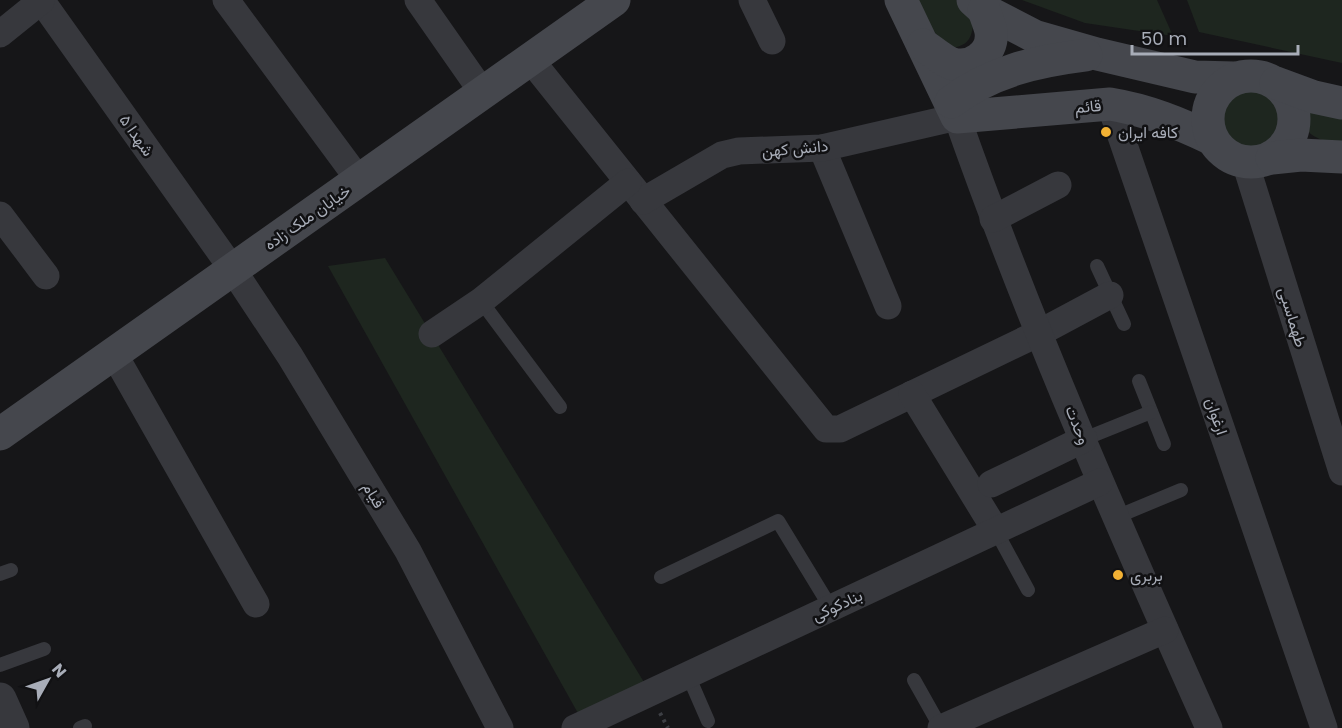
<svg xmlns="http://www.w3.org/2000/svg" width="1342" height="728" viewBox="0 0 1342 728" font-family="Poppins,Vazirmatn,sans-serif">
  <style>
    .green { fill: #1e261f }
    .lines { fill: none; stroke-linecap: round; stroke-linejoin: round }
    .path { stroke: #3d3f44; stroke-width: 4; stroke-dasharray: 3 4.5; stroke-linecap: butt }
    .service { stroke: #37383d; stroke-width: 14 }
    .minor { stroke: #37383d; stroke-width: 27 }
    .tertiary { stroke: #37383d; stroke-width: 33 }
    .secondary { stroke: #45474d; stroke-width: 33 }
    .poi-dot { fill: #f2b134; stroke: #111113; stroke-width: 2 }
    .labels { text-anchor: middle; stroke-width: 5; stroke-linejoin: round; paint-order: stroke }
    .street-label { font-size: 16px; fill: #a8adb8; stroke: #111113 }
    .poi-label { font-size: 16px; fill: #a8adb8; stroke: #111113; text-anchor: start }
  </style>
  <rect width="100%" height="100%" fill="#161618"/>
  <g class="green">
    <path d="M911,0H956L965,7L974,21C971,38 970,44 953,48L936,34Z"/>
    <path d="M1022,0H1157L1173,36L1085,23Z"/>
    <path d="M1187,0H1342V63L1199,32Z"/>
    <circle cx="1252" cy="119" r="39"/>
    <path d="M1312,109L1342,110V146C1325,141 1290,134 1312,109Z"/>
    <path d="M385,258L650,692L584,724L328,266Z"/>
  </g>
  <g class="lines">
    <path class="path" d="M660,713L668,728"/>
    <g class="service">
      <path d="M1097,266L1124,324"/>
      <path d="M481,301L560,407"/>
      <path d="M1139,381L1164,444"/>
      <path d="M1084,439L1151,412"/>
      <path d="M1116,517L1181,490"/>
      <path d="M996,531L1028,590"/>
      <path d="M0,574L11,570"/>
      <path d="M661,577L778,521L831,608"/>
      <path d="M0,665L44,649"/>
      <path d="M688,675L708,721"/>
      <path d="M914,680L941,728"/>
      <path d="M80,728L85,726"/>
    </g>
    <g class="minor">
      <path d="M41,0L233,270L290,356L408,551L500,728"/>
      <path d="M226,0L359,180"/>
      <path d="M418,0L483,93"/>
      <path d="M752,0L772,41"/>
      <path d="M0,34L41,1"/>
      <path d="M530,59L826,429H840L1039,333L1110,295"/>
      <path d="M1110,104L1324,728"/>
      <path d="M822,148L888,306"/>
      <path d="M1245,162L1342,472"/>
      <path d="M643,201L722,155L739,151L822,148L957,117C1030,325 1119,527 1209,728"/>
      <path d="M0,215L46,276"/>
      <path d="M993,219L1058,185"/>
      <path d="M432,334L481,301L628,182"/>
      <path d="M114,354L256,604"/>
      <path d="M912,394L996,531"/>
      <path d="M991,484L1084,439"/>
      <path d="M575,728L1100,482"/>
      <path d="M941,728L1165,630"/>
    </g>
    <path class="tertiary" d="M0,699L13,728"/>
    <g class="secondary">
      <path d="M901,0L957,117L1110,104C1147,110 1179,123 1212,139"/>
      <path d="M973,0L984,10L1034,36L1097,54L1195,77L1234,78"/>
      <path d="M923,45C931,50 941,59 950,63C970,71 994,54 991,32C990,25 986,17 984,10"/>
      <circle cx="1251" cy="119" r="43"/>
      <path d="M1276,83L1314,97L1342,103"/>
      <path d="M951,102C991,71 1038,61 1086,55"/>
      <path d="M1272,158L1301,155L1342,157"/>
      <path d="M0,434L614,0"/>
    </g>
  </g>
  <g class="poi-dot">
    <circle cx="1106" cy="132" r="6"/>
    <circle cx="1118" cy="575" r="6"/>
  </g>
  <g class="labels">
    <g class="street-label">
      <text transform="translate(1088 106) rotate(-5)" y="6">قائم</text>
      <text transform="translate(137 135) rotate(55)" y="6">شهدا ۵</text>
      <text transform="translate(795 148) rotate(-5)" y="6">دانش کهن</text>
      <text transform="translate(307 217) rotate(-35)" y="6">خیابان ملک زاده</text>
      <text transform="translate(1293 317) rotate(73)" y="6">طهماسبی</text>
      <text transform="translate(1217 416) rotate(71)" y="6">ارغوان</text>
      <text transform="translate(1078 425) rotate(68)" y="6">وحدت</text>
      <text transform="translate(374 495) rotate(59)" y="6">قیام</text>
      <text transform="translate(837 605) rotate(-25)" y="6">بنادکوکی</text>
    </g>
    <g class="poi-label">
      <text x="1118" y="138">کافه ایران</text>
      <text x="1130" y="581">بربری</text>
    </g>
  </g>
  <g transform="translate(48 680) rotate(50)" stroke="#111113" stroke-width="4.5" paint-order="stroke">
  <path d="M0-4.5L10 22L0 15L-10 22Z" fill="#a8adb8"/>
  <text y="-9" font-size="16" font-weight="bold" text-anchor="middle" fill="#a8adb8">N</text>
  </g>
  <path d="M1132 45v9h166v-9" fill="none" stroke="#a8adb8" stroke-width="3"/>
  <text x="1141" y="45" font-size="18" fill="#a8adb8" stroke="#111113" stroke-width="4.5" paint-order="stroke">50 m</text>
</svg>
